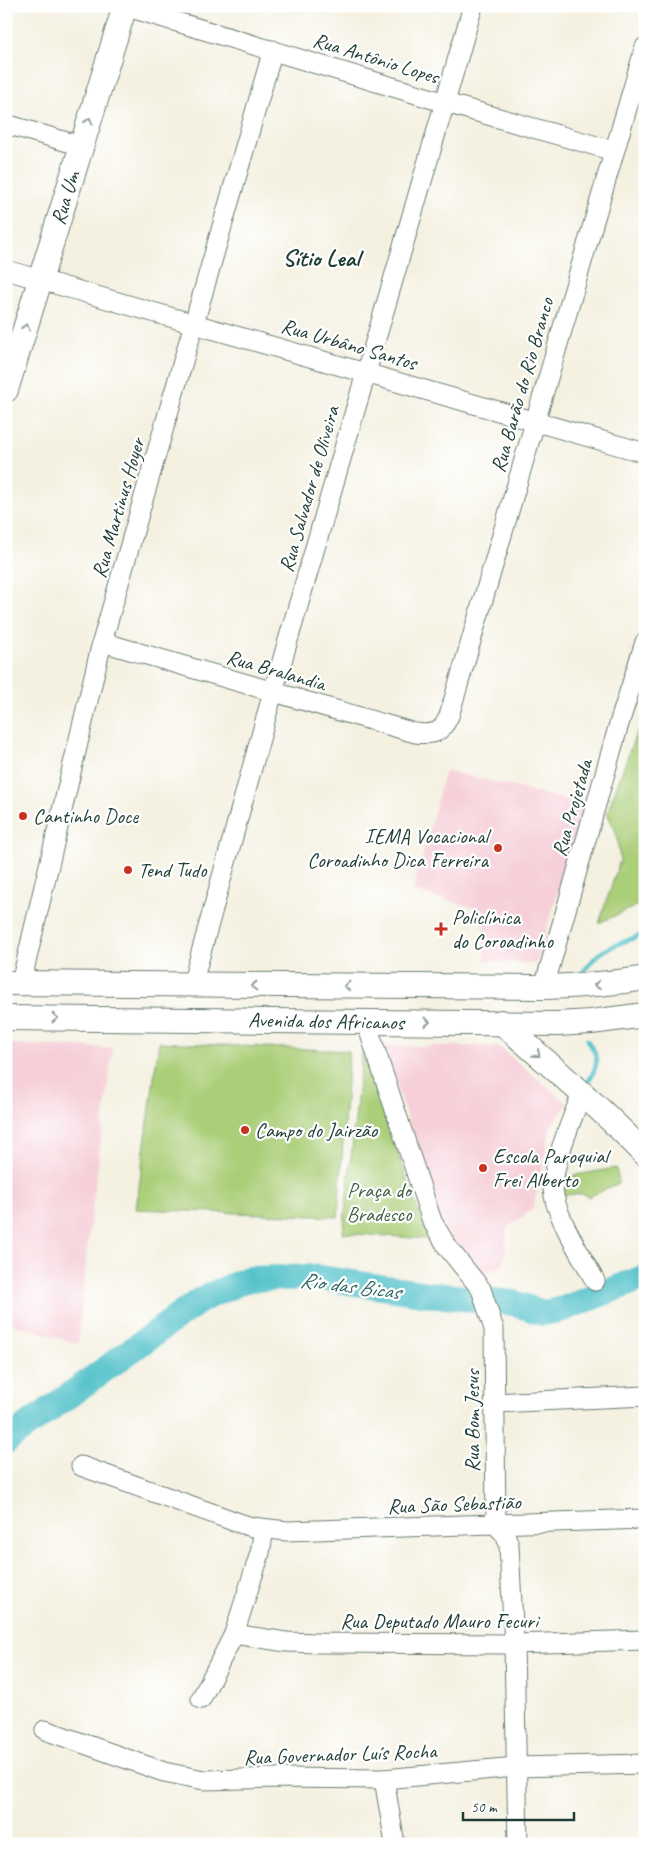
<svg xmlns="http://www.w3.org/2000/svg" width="651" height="1850" viewBox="0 0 651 1850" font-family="Caveat,sans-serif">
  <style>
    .built { fill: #f6cfd8 }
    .green { fill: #abcf79; stroke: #658656 }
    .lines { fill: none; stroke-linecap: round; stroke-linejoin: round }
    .stream { stroke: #54c2cb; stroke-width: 4.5 }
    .river { stroke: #54c2cb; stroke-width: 26 }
    .minor-casing { stroke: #6a7c71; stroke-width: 21 }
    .major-casing { stroke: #6a7c71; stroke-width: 26 }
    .minor { stroke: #fff; stroke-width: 19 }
    .major { stroke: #fff; stroke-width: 24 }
    .oneway { stroke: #8f9e9a }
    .poi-dot { fill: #c8321e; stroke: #fff; stroke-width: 2 }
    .labels { text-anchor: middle; stroke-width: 4.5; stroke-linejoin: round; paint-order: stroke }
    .street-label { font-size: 21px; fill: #1f3d34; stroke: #fff }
    .poi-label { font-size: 21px; fill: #1f3d34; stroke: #fff; text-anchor: start }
    .park-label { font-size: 21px; fill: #426245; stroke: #fff }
    .water-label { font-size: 22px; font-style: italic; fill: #2f6561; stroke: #fff }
    .quarter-label { font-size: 24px; font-weight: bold; fill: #1f3d34; stroke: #fff }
  </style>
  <rect width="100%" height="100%" fill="#fff"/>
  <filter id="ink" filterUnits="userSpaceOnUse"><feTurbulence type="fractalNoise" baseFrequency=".02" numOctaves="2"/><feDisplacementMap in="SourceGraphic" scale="10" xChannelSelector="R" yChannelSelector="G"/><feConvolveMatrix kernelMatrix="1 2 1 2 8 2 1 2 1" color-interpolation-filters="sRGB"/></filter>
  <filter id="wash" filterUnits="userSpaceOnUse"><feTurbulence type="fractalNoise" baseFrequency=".0096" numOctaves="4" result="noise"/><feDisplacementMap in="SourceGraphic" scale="20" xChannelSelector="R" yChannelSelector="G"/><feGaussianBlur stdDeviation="1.12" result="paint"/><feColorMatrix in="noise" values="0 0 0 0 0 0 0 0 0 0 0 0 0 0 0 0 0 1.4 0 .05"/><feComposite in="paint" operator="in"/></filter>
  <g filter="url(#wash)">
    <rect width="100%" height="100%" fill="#f4f1e1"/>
    <g class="built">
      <path d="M445,770L584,804L536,964L485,961L483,910L413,891Z"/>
      <path d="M6,1044L113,1048L88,1240L78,1344L6,1322Z"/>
      <path d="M383,1046H498L568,1104L551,1126L533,1209L507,1228L504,1265L480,1276L444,1228Z"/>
    </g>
    <g class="green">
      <path d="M645,719V902L599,923L620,860L616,832L607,813L635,736Z"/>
      <path d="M159,1042L349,1051L338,1217L136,1209Z"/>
      <path d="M362,1053L428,1239L343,1233Z"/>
      <path d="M616,1168L619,1183L589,1197L582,1194L562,1195L560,1188L564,1177Z"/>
    </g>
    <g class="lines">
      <g class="stream">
        <path d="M579,977C585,970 591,961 598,955C611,944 630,941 645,933"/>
        <path d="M586,1085C593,1075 600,1062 594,1051C592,1047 589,1044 587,1040"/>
        <path d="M594,1286L599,1296"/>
      </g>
      <path class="river" d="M6,1441L202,1299L248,1279L314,1277L434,1295L514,1303L543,1313L563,1309L645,1277"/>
    </g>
  </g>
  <g filter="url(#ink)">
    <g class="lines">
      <defs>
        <g id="minor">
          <path d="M124,6L446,103L614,151"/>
          <path d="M6,124L81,146"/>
          <path d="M6,270L645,453"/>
          <path d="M102,642L415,733C433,735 441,734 449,716L645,47"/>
          <path d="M21,983L102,642L273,50"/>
          <path d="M192,985L273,692L473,6"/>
          <path d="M544,987L619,724L645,642"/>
          <path d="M366,1022L432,1221L448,1248L481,1289L494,1329L496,1525L505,1534L509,1545L514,1644L518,1844"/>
          <path d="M582,1093C573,1117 552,1165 553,1189C555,1216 582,1256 595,1281"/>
          <path d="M494,1403L645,1396"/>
          <path d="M81,1466L239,1523L252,1527L287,1531L645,1519"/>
          <path d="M234,1634L286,1642L318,1643L514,1644L645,1640"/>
          <path d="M201,1699L234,1634L260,1553L264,1529"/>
          <path d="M45,1730L164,1772L204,1780L276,1778L384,1779L516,1767L645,1764"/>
          <path d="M384,1779L395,1844"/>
        </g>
        <g id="major">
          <path d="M6,390L125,6"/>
          <path d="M6,983L544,987C578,986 611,984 645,978"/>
          <path d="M6,1018L557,1024L591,1022L645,1015"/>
          <path d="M501,1022C550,1065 600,1107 645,1154"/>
        </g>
      </defs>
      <use href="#minor" class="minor-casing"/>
      <use href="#major" class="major-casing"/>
      <use href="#minor" class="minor"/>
      <use href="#major" class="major"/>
    </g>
    <defs><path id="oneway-chevron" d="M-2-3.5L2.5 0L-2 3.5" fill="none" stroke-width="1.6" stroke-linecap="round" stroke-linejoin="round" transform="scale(1.25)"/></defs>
    <g class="oneway">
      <use href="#oneway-chevron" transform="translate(89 121) rotate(-73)"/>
      <use href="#oneway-chevron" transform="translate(26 327) rotate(-73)"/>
      <use href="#oneway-chevron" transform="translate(597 985) rotate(175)"/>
      <use href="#oneway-chevron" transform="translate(254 986) rotate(-179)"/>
      <use href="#oneway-chevron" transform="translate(347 986) rotate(180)"/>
      <use href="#oneway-chevron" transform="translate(55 1018) rotate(1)"/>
      <use href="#oneway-chevron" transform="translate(427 1022)"/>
      <use href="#oneway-chevron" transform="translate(537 1054) rotate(41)"/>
    </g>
  </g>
  <g class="poi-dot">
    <circle cx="23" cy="816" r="5"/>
    <circle cx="498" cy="848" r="5"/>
    <circle cx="128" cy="870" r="5"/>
    <path d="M438.5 921.5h5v5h5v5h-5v5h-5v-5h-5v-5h5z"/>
    <circle cx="245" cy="1130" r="5"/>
    <circle cx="483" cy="1168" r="5"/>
  </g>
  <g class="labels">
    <g class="street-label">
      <text transform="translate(376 58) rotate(17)" y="7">Rua Antônio Lopes</text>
      <text transform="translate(65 198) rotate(-73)" y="7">Rua Um</text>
      <text transform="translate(349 344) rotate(16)" y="7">Rua Urbâno Santos</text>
      <text transform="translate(522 385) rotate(-74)" y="7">Rua Barão do Rio Branco</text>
      <text transform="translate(309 489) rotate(-74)" y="7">Rua Salvador de Oliveira</text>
      <text transform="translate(118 508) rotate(-74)" y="7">Rua Martinus Hoyer</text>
      <text transform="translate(276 670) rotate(16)" y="7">Rua Bralandia</text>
      <text transform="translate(572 808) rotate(-74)" y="7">Rua Projetada</text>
      <text transform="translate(326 1021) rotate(1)" y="7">Avenida dos Africanos</text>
      <text transform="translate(472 1421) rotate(-90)" y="7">Rua Bom Jesus</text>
      <text transform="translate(454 1504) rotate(-2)" y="7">Rua São Sebastião</text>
      <text x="439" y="1628">Rua Deputado Mauro Fecuri</text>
      <text transform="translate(340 1754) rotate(-2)" y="7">Rua Governador Luís Rocha</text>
    </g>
    <g class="poi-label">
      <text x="33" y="823">Cantinho Doce</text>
      <text x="488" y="843" text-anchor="end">IEMA Vocacional<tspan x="488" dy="24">Coroadinho Dica Ferreira</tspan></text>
      <text x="138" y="877">Tend Tudo</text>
      <text x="452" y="924">Policlínica<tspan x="452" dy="24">do Coroadinho</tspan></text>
      <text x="255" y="1137">Campo do Jairzão</text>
      <text x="493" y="1163">Escola Paroquial<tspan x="493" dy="24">Frei Alberto</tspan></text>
    </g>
    <g class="park-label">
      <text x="379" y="1197">Praça do<tspan x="379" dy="24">Bradesco</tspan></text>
    </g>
    <g class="water-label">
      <text transform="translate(350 1285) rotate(7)" y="8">Rio das Bicas</text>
    </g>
    <g class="quarter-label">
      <text x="321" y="266">Sítio Leal</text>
    </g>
  </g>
  <rect width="651" height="1850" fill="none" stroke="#fff" stroke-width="25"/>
  <path d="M463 1812v8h111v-8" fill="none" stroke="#1f3d34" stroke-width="2.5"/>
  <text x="471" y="1812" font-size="15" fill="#1f3d34" stroke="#ffffff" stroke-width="4" paint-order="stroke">50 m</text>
</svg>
